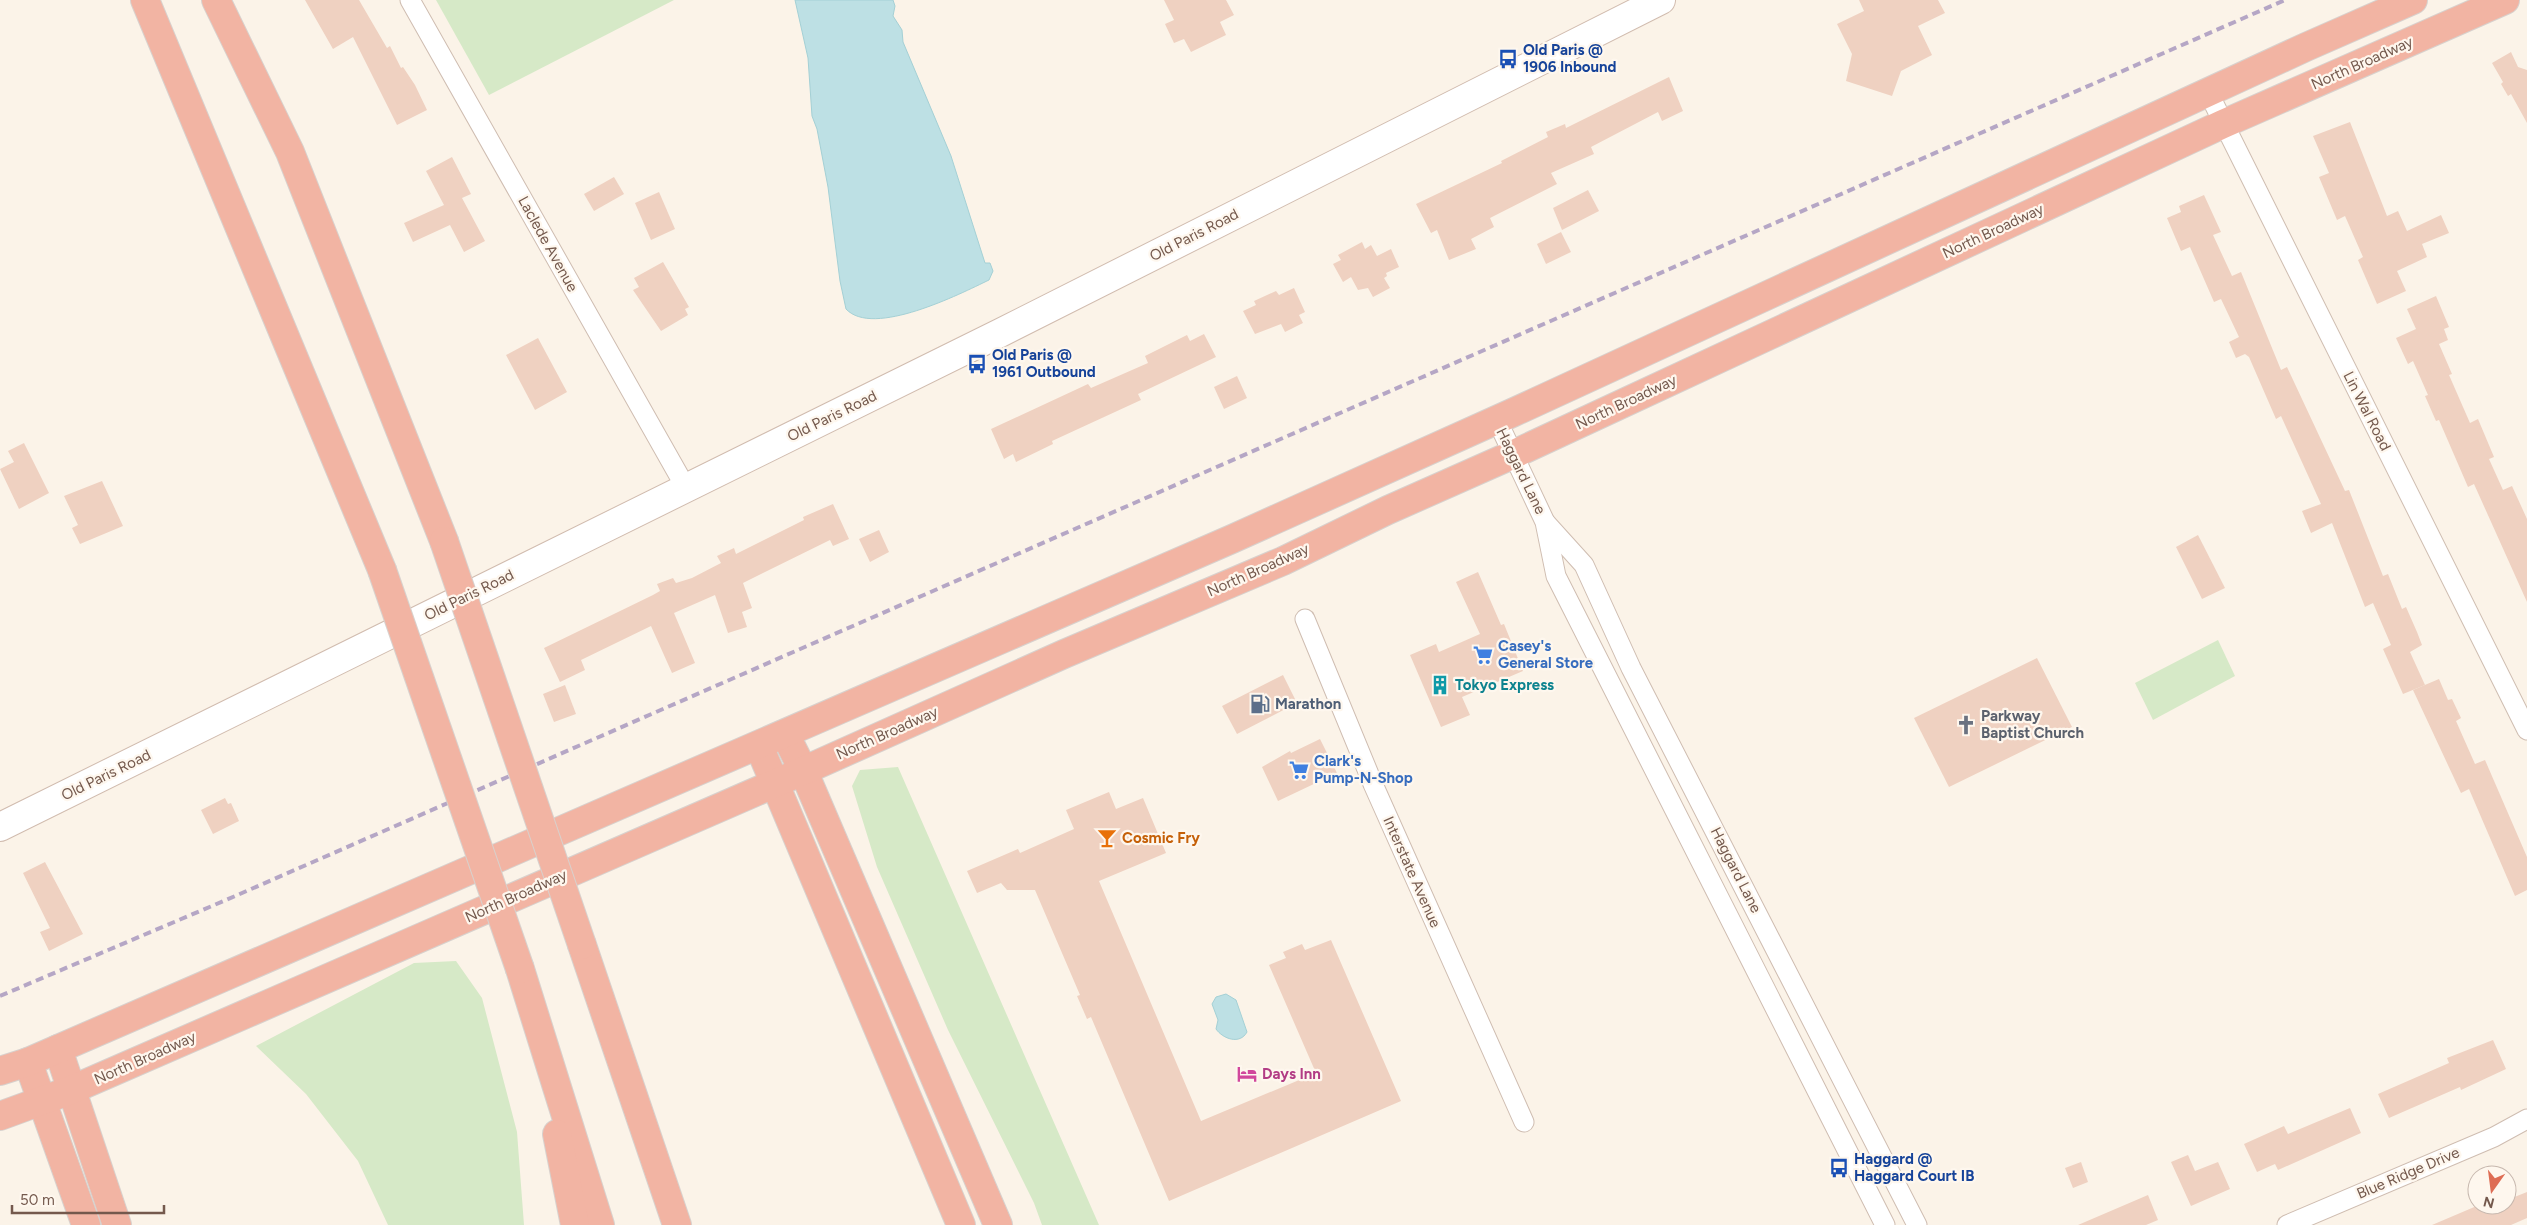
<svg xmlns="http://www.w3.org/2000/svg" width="2527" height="1225" viewBox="0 0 2527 1225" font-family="Figtree,sans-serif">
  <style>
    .green { fill: #d6e9c7 }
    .water { fill: #bde0e4; stroke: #a4d0d5 }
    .building { fill: #efd1c1 }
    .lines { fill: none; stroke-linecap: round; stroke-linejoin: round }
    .street-casing { stroke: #cfbdb1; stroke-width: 21 }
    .secondary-casing { stroke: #d1bcaf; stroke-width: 30 }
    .highway-casing { stroke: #d8d1cd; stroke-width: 30 }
    .street { stroke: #fff; stroke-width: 19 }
    .secondary { stroke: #fff; stroke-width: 28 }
    .highway { stroke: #f2b4a3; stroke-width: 28 }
    .rail { stroke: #b5a6c5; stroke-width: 4; stroke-dasharray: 8 5; stroke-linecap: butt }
    .highway-bridge-casing { stroke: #d8d1cd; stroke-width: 30; stroke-linecap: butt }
    .highway-bridge { stroke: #f2b4a3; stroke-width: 28 }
    .labels { text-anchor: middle; stroke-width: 4.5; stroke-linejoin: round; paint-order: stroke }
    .transit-label { font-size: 15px; font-weight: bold; fill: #164399; stroke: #fef7ee; text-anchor: start }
    .street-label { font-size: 15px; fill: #74594d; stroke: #fef7ee }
    .shop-label { font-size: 15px; font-weight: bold; fill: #366cbe; stroke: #fef7ee; text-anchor: start }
    .culture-label { font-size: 15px; font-weight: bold; fill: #0d838f; stroke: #fef7ee; text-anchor: start }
    .service-label { font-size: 15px; font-weight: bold; fill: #4e5e75; stroke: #fef7ee; text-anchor: start }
    .worship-label { font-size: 15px; font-weight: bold; fill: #5b616d; stroke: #fef7ee; text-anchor: start }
    .food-label { font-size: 15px; font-weight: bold; fill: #c56008; stroke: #fef7ee; text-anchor: start }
    .hotel-label { font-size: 15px; font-weight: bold; fill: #b23c85; stroke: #fef7ee; text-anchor: start }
  </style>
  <rect width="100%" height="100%" fill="#fbf3e8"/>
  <g class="green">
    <path d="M436,0H674L489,95Z"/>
    <path d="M2218,640L2235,676L2153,720L2135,683Z"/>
    <path d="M898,767L1099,1225H1042L1034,1203L948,1030L877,867L852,786L860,770Z"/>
    <path d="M456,961L482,998L517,1132L524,1225H388L358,1161L306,1094L256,1046L414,963Z"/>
  </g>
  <g class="water">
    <path d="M795,0H893L895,6L893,16L902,30L903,42L951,156L985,263H990L993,271L989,280C960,294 873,338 846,309L840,281L828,187L817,129L812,116L808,58Z"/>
    <path d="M1226,994L1236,1000L1247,1032C1240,1045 1223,1039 1216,1029L1218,1020L1212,1004L1216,997Z"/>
  </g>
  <g class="building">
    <path d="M305,0H359L387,48L390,46L401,68L403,67L415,85L427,110L397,125L353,37L333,49Z"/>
    <path d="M1164,0H1226L1234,15L1220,22L1226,35L1191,52L1184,39L1174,43L1165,24L1174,20Z"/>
    <path d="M1859,0H1938L1945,13L1918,26L1932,55L1901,71L1892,96L1846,81L1852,54L1837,24L1864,11Z"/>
    <path d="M2511,52L2518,67L2527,70V123L2511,94L2508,96L2501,84L2503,82L2492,63Z"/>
    <path d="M1669,77L1683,111L1662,121L1658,112L1591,147L1594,154L1551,173L1557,184L1490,218L1494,227L1471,239L1476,249L1449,260L1437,230L1431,233L1416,204L1502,163L1501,161L1548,137L1546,132L1565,124L1566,128Z"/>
    <path d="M2350,122L2387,216L2398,211L2407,231L2441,215L2449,233L2422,244L2427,257L2397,271L2406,291L2377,304L2358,260L2363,257L2345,216L2337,220L2319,177L2329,173L2313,136Z"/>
    <path d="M452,157L471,194L462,198L485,241L464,252L450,225L413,242L404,223L444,205L426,171Z"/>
    <path d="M614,177L624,194L594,211L584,194Z"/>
    <path d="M1588,190L1599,211L1562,230L1553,208Z"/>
    <path d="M659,192L675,229L651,240L635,203Z"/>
    <path d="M2204,195L2221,232L2213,235L2232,276L2241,272L2281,370L2287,367L2345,491L2349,490L2383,576L2388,574L2402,609L2406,607L2417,632L2422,645L2410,652L2425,685L2403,694L2383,649L2391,645L2373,603L2365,607L2332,523L2311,533L2302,511L2321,504L2281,416L2276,419L2249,357L2245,354L2236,358L2229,342L2239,337L2221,299L2214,302L2190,247L2181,251L2167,218L2181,212L2179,206Z"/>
    <path d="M1561,232L1571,252L1546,264L1537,244Z"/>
    <path d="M1362,242L1365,249L1371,245L1377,256L1391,249L1399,267L1386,273L1387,276L1384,278L1390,288L1373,297L1368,288L1358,290L1351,277L1343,282L1333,264L1341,260L1338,255Z"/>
    <path d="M663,262L689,307L685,309L688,315L661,331L633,290L639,287L634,278Z"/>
    <path d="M1294,288L1305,312L1299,315L1303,323L1285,332L1281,324L1255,334L1243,311L1256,305L1254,301L1276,291L1279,295Z"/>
    <path d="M2436,296L2449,327L2444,329L2448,340L2439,344L2452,374L2449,375L2470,423L2478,419L2494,457L2489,459L2503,490L2512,486L2527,519V602L2474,484L2468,487L2439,420L2436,421L2425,396L2428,395L2413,361L2408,364L2396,338L2416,329L2407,309Z"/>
    <path d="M1204,334L1216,357L1138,394L1141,400L1052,441L1053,444L1016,462L1013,454L1004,459L991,429L1088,384L1091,388L1148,363L1145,356L1187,335L1190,341Z"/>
    <path d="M538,338L567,392L535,410L506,355Z"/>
    <path d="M1237,376L1247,398L1224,409L1214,387Z"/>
    <path d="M24,443L49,493L19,509L0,469L14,462L8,451Z"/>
    <path d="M102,481L123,526L80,544L72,528L78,525L64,496Z"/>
    <path d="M833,504L849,539L833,546L830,540L743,583L752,608L742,612L747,627L728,633L715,595L674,613L695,663L672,673L651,626L581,660L585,670L560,682L544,648L653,595L660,591L657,584L673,578L676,583L692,578L721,563L717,556L734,548L736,554L804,520L803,517Z"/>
    <path d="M879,530L889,552L870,562L859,539Z"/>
    <path d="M2198,535L2225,588L2202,599L2176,547Z"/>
    <path d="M1478,572L1501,625L1504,624L1523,671L1462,697L1470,715L1441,727L1410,655L1436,644L1439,652L1480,634L1456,582Z"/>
    <path d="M2037,658L2072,727L1949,787L1914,718Z"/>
    <path d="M1283,675L1297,703L1237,734L1222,706Z"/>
    <path d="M2439,679L2448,700L2452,699L2461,718L2456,721L2475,764L2485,760L2527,857V890L2515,896L2469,789L2461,793L2413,690Z"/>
    <path d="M565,685L576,714L554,722L543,694Z"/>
    <path d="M1320,739L1337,773L1278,801L1262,767L1290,751L1291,753Z"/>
    <path d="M1109,792L1116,809L1143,798L1166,853L1099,881L1201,1121L1316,1073L1269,965L1286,958L1283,952L1302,944L1305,950L1331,940L1401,1101L1169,1201L1091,1017L1087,1019L1077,996L1080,995L1035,890H1007L1001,883L977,893L967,871L1018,849L1020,853L1074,829L1066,810Z"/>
    <path d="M225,798L228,804L231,803L239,821L213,834L201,810Z"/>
    <path d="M45,862L83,934L49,951L40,932L50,928L23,873Z"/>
    <path d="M2493,1040L2506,1069L2461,1090L2460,1087L2389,1118L2378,1094L2449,1063L2447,1058Z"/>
    <path d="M2350,1108L2361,1133L2278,1170L2275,1164L2257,1172L2244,1144L2284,1126L2288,1134Z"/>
    <path d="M2188,1155L2195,1171L2218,1162L2230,1189L2191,1206L2171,1162Z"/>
    <path d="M2081,1162L2088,1182L2073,1188L2065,1168Z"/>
    <path d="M2527,1192V1218L2511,1225H2432L2479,1205H2507V1200Z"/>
    <path d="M2148,1195L2158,1220L2146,1225H2078Z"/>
  </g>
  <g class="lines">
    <defs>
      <g id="street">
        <path d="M410,0L686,488"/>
        <path d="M2208,92L2527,730"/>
        <path d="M1497,420L1545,522L1556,576L1885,1225"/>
        <path d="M1546,523L1584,565L1631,668L1917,1225"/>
        <path d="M1305,619L1373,784L1524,1122"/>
        <path d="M2287,1225L2494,1137L2527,1119"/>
      </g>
      <path id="secondary" d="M0,827L1000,333L1661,0"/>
      <g id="highway">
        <path d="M145,0L382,570"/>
        <path d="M216,0L290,152L444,541"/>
        <path d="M785,734L803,770L998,1225"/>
        <path d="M759,746L961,1225"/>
        <path d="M582,945L677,1225"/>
        <path d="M520,969L600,1225"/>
        <path d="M58,1049L117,1225"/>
        <path d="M28,1062L86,1225"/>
        <path d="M0,1071L28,1062L1232,539L1512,413L2306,47L2413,0"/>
        <path d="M0,1116L71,1090L776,783L1064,654L1283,561L1388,510L1512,455L2223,124L2505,0"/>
        <path d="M557,1134L575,1225"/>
      </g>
    </defs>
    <use href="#street" class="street-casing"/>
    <use href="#secondary" class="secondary-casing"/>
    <use href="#highway" class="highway-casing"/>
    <use href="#street" class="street"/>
    <use href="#secondary" class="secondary"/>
    <use href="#highway" class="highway"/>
    <path class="rail" d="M0,996L226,900L2285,0"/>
    <defs>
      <g id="highway-bridge">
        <path d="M444,541L582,945"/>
        <path d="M382,570L520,969"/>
      </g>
    </defs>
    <use href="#highway-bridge" class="highway-bridge-casing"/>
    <use href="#highway-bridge" class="highway-bridge"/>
  </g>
  <defs>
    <symbol id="bus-bare" viewBox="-9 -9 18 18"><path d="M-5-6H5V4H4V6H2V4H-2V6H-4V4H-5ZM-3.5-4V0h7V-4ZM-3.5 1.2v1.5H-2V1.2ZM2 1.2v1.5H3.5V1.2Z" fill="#1a4fb4" stroke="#fef7ee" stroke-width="2.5" paint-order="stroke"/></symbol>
    <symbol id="supermarket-bare" viewBox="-9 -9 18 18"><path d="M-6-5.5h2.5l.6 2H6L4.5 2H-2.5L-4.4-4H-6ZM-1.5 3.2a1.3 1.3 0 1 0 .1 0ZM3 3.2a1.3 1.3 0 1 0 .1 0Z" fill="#3f7fe0" stroke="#fef7ee" stroke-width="2.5" paint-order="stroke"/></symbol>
    <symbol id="building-bare" viewBox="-9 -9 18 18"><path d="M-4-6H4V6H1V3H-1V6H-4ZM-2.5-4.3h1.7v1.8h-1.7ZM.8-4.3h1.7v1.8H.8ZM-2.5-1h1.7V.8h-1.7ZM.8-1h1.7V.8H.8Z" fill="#0f9aa8" stroke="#fef7ee" stroke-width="2.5" paint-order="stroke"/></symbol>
    <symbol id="fuel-bare" viewBox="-9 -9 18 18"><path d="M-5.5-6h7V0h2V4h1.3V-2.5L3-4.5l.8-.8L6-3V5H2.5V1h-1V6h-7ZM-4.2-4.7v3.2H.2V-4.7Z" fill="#5c6f8a" stroke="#fef7ee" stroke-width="2.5" paint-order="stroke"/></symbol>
    <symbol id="church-bare" viewBox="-9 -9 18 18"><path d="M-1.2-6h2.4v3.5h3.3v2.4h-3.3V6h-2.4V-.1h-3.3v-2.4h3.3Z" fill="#6b7280" stroke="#fef7ee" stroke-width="2.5" paint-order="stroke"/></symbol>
    <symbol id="bar-bare" viewBox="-9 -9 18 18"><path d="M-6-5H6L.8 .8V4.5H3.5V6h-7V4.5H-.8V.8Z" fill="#e8710a" stroke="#fef7ee" stroke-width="2.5" paint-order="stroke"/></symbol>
    <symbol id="hotel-bare" viewBox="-9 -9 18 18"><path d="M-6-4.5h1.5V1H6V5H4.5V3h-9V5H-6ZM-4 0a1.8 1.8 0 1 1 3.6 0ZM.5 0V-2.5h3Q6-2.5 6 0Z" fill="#d1479c" stroke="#fef7ee" stroke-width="2.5" paint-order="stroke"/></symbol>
  </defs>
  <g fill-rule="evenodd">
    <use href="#bus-bare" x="1494" y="45" width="28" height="28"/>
    <use href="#bus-bare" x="963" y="350" width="28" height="28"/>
    <use href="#supermarket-bare" x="1469" y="641" width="28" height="28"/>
    <use href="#building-bare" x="1426" y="671" width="28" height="28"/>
    <use href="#fuel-bare" x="1246" y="690" width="28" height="28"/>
    <use href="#church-bare" x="1952" y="711" width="28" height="28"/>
    <use href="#supermarket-bare" x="1285" y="756" width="28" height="28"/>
    <use href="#bar-bare" x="1093" y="824" width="28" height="28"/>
    <use href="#hotel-bare" x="1233" y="1060" width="28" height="28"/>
    <use href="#bus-bare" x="1825" y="1154" width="28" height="28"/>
  </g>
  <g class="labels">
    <g class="transit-label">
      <text x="1523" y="55">Old Paris @<tspan x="1523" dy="17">1906 Inbound</tspan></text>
      <text x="992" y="360">Old Paris @<tspan x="992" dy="17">1961 Outbound</tspan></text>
      <text x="1854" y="1164">Haggard @<tspan x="1854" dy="17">Haggard Court IB</tspan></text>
    </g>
    <g class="street-label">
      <text transform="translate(2362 63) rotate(-24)" y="5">North Broadway</text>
      <text transform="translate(1993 231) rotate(-25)" y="5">North Broadway</text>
      <text transform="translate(1194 235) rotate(-27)" y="5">Old Paris Road</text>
      <text transform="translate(548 244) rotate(61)" y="5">Laclede Avenue</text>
      <text transform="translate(1626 402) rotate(-25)" y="5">North Broadway</text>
      <text transform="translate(2367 411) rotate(63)" y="5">Lin Wal Road</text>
      <text transform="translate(832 416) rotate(-26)" y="5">Old Paris Road</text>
      <text transform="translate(1521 471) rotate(64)" y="5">Haggard Lane</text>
      <text transform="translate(1258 570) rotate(-24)" y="5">North Broadway</text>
      <text transform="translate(469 595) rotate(-26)" y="5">Old Paris Road</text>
      <text transform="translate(887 733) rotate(-24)" y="5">North Broadway</text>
      <text transform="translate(106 775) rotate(-26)" y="5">Old Paris Road</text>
      <text transform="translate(1736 870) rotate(63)" y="5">Haggard Lane</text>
      <text transform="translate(1412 872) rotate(66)" y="5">Interstate Avenue</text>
      <text transform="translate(516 896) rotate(-24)" y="5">North Broadway</text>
      <text transform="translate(145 1058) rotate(-24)" y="5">North Broadway</text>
      <text transform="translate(2408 1173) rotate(-23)" y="5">Blue Ridge Drive</text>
    </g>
    <g class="shop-label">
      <text x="1498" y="651">Casey's<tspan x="1498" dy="17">General Store</tspan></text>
      <text x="1314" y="766">Clark's<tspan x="1314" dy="17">Pump-N-Shop</tspan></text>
    </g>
    <g class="culture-label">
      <text x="1455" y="690">Tokyo Express</text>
    </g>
    <g class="service-label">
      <text x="1275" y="709">Marathon</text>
    </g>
    <g class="worship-label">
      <text x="1981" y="721">Parkway<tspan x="1981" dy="17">Baptist Church</tspan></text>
    </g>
    <g class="food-label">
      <text x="1122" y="843">Cosmic Fry</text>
    </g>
    <g class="hotel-label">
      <text x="1262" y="1079">Days Inn</text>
    </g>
  </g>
  <g transform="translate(2492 1190) rotate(194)"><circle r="24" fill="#fef7ee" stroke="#c7b8ae"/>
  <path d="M0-4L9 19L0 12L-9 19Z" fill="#de6d54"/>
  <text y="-8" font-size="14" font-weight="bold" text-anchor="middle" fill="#74594d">N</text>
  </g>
  <path d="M12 1205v8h152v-8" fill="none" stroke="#74594d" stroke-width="2.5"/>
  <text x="20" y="1205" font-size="15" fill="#74594d" stroke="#fef7ee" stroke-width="4" paint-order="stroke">50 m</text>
</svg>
